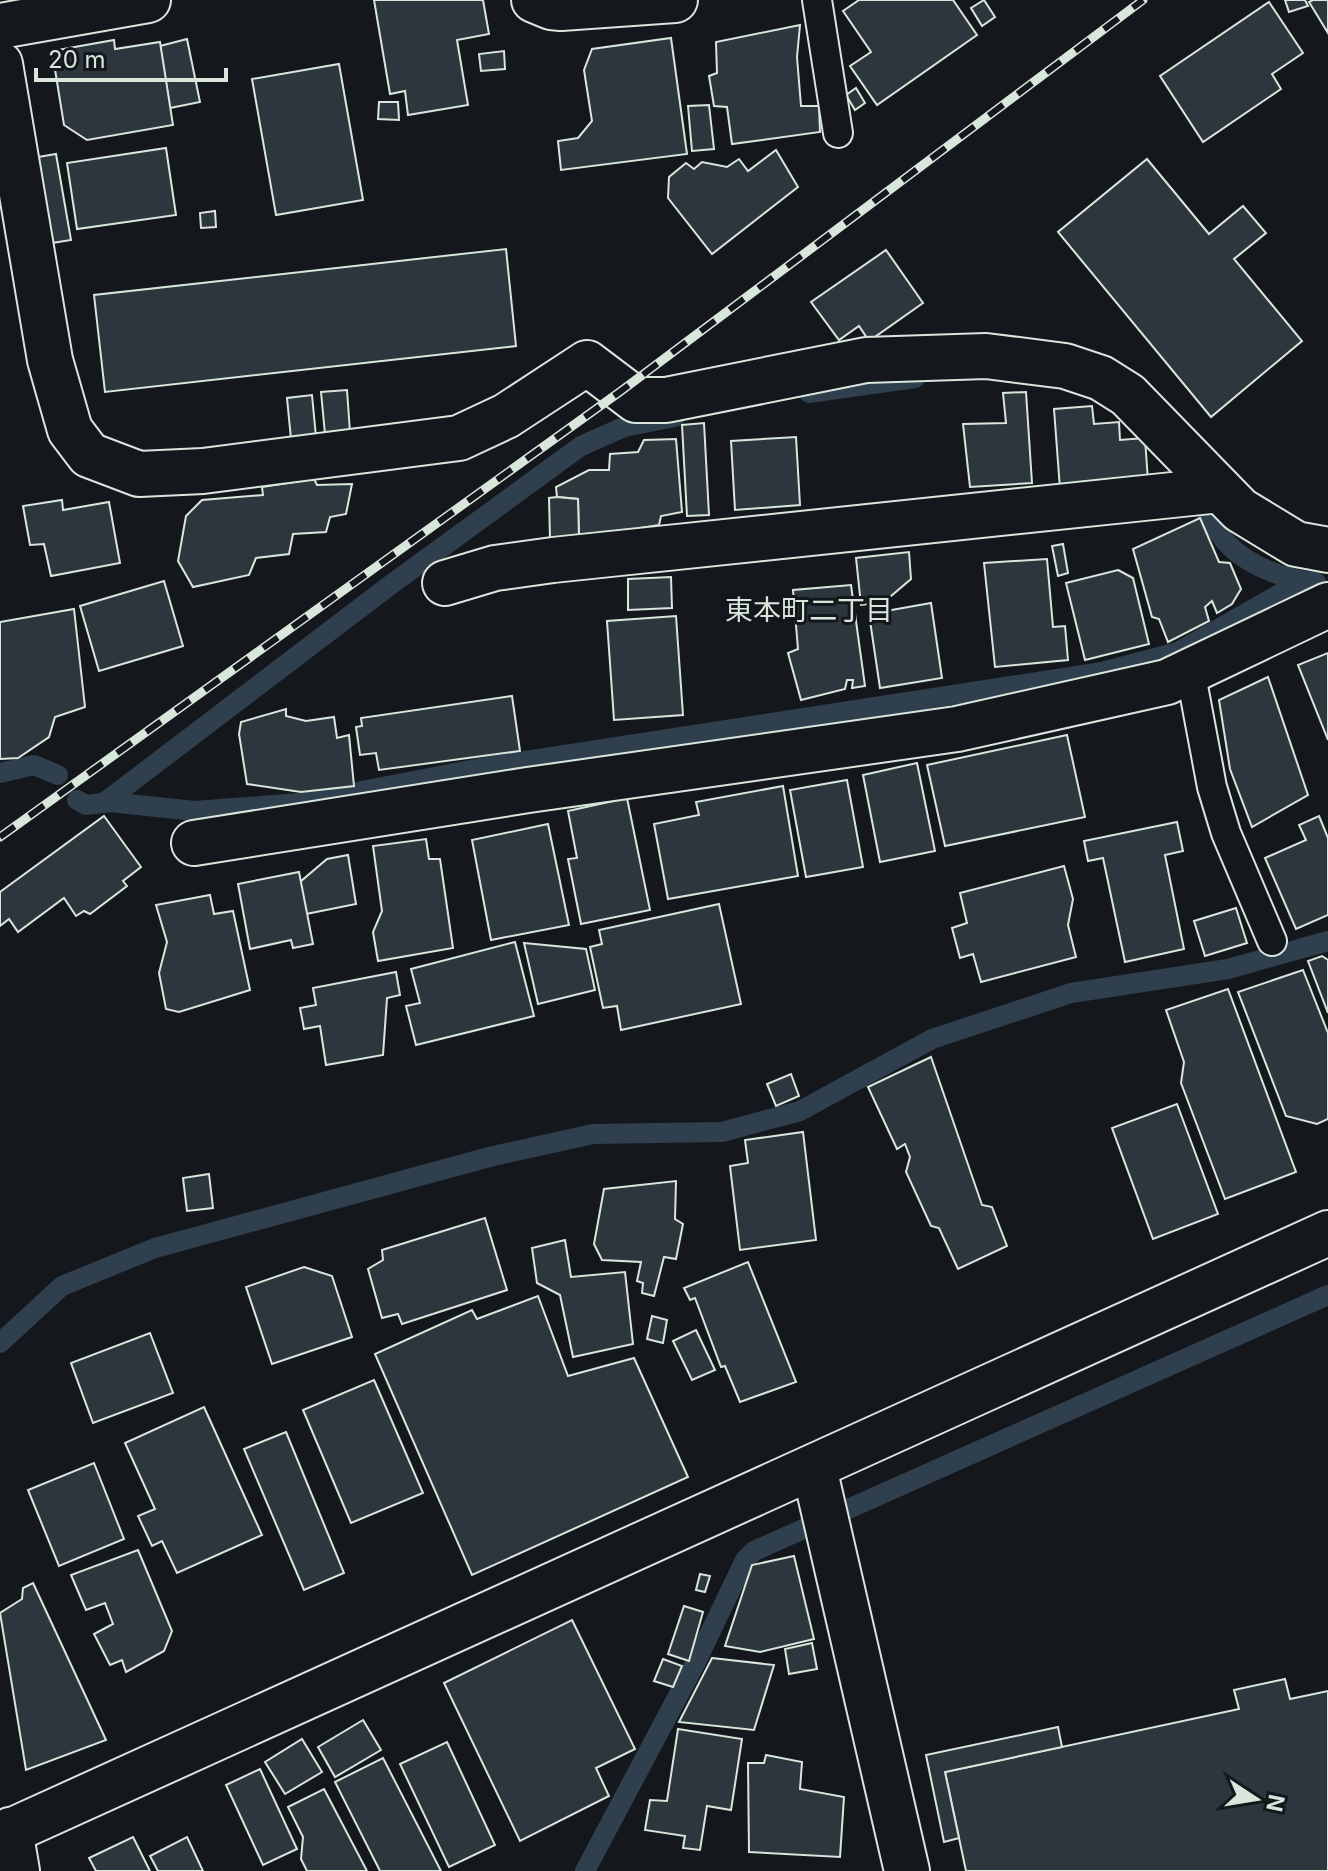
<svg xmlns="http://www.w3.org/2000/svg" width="1328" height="1871" viewBox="0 0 1328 1871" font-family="Inter,'Noto Sans JP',sans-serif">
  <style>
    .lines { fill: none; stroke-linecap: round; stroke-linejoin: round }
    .stream { stroke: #2f3f4d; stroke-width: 20 }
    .building { fill: #2c363c; stroke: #d8e6dc; stroke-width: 2 }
    .lane-casing { stroke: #d8e6dc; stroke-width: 32 }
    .street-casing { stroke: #d8e6dc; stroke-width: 48 }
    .secondary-casing { stroke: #d8e6dc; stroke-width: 48 }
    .lane { stroke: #14181c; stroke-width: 28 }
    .street { stroke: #14181c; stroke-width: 44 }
    .secondary { stroke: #14181c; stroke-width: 44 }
    .rail-casing { stroke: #d8e6dc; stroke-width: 9 }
    .rail { stroke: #14181c; stroke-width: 6; stroke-dasharray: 18; stroke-linecap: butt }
    .labels { text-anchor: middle; stroke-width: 6; stroke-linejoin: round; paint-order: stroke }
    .neighbourhood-label { font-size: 28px; fill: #d8e6dc; stroke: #14181c }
  </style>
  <rect width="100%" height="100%" fill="#14181c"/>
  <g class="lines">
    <g class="stream">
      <path d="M809,393L915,378"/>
      <path d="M1194,492C1204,507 1213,526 1224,540C1245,565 1285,580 1316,582"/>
      <path d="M0,773L34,765L58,775"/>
      <path d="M77,800L86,805L110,802L194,811L300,803L486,767L1102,672L1178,652L1283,592L1309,584"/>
      <path d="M105,802L389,586L581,446L624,427L675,417"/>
      <path d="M0,1343L62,1286L155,1248L493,1156L593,1134L722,1132L800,1111L932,1039L1071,993L1228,969L1328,941"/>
      <path d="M585,1871L696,1662L745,1560L754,1551L1328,1295"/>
    </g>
  </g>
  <g class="building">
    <path d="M374,0H483L489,34L457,40L468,105L408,115L405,91L390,94Z"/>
    <path d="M859,0H953L977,35L877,105L850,66L871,52L843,11Z"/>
    <path d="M984,0L995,17L982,26L971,8Z"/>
    <path d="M1285,0H1305L1308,6L1289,12Z"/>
    <path d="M1313,0H1328V33L1309,2Z"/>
    <path d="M1269,2L1303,53L1272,74L1281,89L1203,142L1160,76Z"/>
    <path d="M800,25L797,57L801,106H819L820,132L732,144L727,107L714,106L709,76L717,73L716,42Z"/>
    <path d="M671,38L687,154L561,170L558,141L578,138L592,121L584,70L592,49Z"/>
    <path d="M187,39L200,102L170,108L160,46Z"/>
    <path d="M114,40L115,49L160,42L173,125L87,140L64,125L52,51Z"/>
    <path d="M504,51L505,69L481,71L479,54Z"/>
    <path d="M339,64L363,200L276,215L252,79Z"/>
    <path d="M856,88L865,103L855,110L846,95Z"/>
    <path d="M379,102H398L399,120L378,119Z"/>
    <path d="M709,105L714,149L692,151L688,106Z"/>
    <path d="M166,148L176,215L77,229L67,163Z"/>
    <path d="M776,150L798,187L712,254L668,198L669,177L686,163L694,169L702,162L727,167L739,159L748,171Z"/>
    <path d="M56,154L71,240L52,243L38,157Z"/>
    <path d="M1147,159L1209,234L1243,206L1266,233L1234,259L1302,341L1211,417L1058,232Z"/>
    <path d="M215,211L216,227L201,228L200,213Z"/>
    <path d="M506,249L516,346L105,392L94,295Z"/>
    <path d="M886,250L923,303L869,341L859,326L839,340L811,302Z"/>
    <path d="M347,390L350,432L325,434L321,392Z"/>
    <path d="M1026,392L1032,483L970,487L963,424L1006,423L1003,393Z"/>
    <path d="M312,395L316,437L291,439L287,398Z"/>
    <path d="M1092,406L1094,424L1119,422L1120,440L1145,438L1148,481L1060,489L1054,409Z"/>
    <path d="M704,423L709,515L687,516L682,425Z"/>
    <path d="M796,437L800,505L735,510L731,441Z"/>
    <path d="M676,439L682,512L661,516L659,525L579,538L578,499L557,497L556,487L589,470H609L610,454L638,452L644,440Z"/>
    <path d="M314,479L317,485L352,484L346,514L330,517L326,532L293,534L289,554L256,558L249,575L193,587L178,561L186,516L202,500L263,495L262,487Z"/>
    <path d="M557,497L578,499L579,538H550L549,498Z"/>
    <path d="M62,500L63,510L109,502L120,563L51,576L44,544L30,545L23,506Z"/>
    <path d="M1200,518L1219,562L1230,563L1241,589L1232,604L1217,613L1212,601L1205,607L1209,621L1168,642L1159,619L1152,617L1133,549Z"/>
    <path d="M1063,544L1068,573L1058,576L1052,546Z"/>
    <path d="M909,552L911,579L884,602L861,605L856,558Z"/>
    <path d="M1047,559L1053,627L1065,626L1068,660L995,667L984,563Z"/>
    <path d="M1118,570L1133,578L1149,644L1085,660L1066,583Z"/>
    <path d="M671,577L672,608L628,610V579Z"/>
    <path d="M164,581L183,646L99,671L80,606Z"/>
    <path d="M851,585L865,686L852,688L853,680H847L845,689L801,700L788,653L798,649L793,590Z"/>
    <path d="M931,603L942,678L880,688L869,614Z"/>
    <path d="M74,609L85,707L55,717L49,737L18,758L0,759V622Z"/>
    <path d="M676,616L683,715L614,720L607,621Z"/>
    <path d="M1328,653V740L1298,665Z"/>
    <path d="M1268,677L1308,795L1252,827L1230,769L1219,700Z"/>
    <path d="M512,696L520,751L379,770L376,753L360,755L356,727L362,726L361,718Z"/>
    <path d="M286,709V716L306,721L334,717L337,738L349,735L354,786L301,792L247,784L239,734L241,722Z"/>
    <path d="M1067,735L1085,817L945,846L927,765Z"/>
    <path d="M917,763L935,851L880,862L863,775Z"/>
    <path d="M847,780L863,867L806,877L790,790Z"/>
    <path d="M783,786L798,876L668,899L654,824L699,815L696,802Z"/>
    <path d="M627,798L650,910L581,924L568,859L577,858L568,811Z"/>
    <path d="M104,816L141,867L123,881L127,886L90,914L84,911L76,916L64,898L18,932L9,919L0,926V892Z"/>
    <path d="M1319,816L1328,838V915L1296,929L1265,858L1306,840L1299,825Z"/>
    <path d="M1177,822L1183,851L1165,855L1184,949L1125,962L1103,858L1088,861L1084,841Z"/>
    <path d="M548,824L569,925L491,940L472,840Z"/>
    <path d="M426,839L429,859H440L453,948L378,961L373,932L382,911L373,846Z"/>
    <path d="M348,855L356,904L306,914L300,882L327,859Z"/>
    <path d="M1064,866L1073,899L1068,925L1076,957L981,982L973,954L960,958L952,928L967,923L960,893Z"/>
    <path d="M299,872L313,944L293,948L291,940L250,949L238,884Z"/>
    <path d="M210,895L214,914L233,911L250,990L179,1012L166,1009L159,973L167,942L156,905Z"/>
    <path d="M719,904L741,1004L621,1030L617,1006L603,1008L590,947L602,944L599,930Z"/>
    <path d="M1236,908L1247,943L1205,956L1194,921Z"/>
    <path d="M515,942L534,1016L416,1045L406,1006L420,1003L411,969Z"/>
    <path d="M524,943L586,949L595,990L538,1004Z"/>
    <path d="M1322,956L1328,960V1013L1308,961Z"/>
    <path d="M1303,970L1328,1033V1119L1317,1124L1286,1116L1238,992Z"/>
    <path d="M396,972L400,995L387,998L383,1055L326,1065L320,1026L304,1029L300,1008L316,1005L313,988Z"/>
    <path d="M1228,989L1296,1172L1225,1199L1181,1083L1184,1062L1166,1010Z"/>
    <path d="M931,1057L982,1205L992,1207L1007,1246L958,1269L939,1228L931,1226L906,1172L910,1157L905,1144L897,1149L868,1087Z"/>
    <path d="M791,1074L799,1096L776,1106L767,1084Z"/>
    <path d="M1177,1104L1218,1214L1153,1239L1112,1128Z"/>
    <path d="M803,1132L816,1240L740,1250L730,1166L748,1163L745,1140Z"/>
    <path d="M209,1174L213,1208L187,1211L183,1178Z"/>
    <path d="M676,1181L675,1219L683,1224L676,1259L664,1257L654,1296L642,1293L643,1283L637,1281L641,1262L602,1260L594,1244L604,1189Z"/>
    <path d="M485,1218L507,1290L402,1324L398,1314L382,1318L368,1269L383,1260L382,1250Z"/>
    <path d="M565,1240L571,1277L625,1272L633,1344L573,1357L560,1295L537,1283L532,1248Z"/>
    <path d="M748,1262L796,1382L740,1402L725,1366L721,1367L695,1298L690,1300L684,1288Z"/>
    <path d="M304,1267L332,1276L352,1337L272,1364L246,1287Z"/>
    <path d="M538,1296L568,1376L634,1358L688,1477L472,1575L375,1354L472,1310L477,1319Z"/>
    <path d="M652,1316L667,1320L663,1343L647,1339Z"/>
    <path d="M696,1330L715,1370L692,1380L673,1341Z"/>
    <path d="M150,1333L173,1393L93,1423L71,1363Z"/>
    <path d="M374,1380L423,1493L351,1523L303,1410Z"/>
    <path d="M204,1407L262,1535L177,1573L162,1541L152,1546L138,1516L155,1509L125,1443Z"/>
    <path d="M286,1432L344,1573L304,1590L244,1449Z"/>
    <path d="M94,1463L124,1539L59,1566L28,1490Z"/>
    <path d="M138,1550L172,1631L164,1651L126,1672L122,1660L110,1665L94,1634L113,1624L105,1603L86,1610L71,1575Z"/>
    <path d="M794,1556L814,1639L760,1652L725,1646L752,1565Z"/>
    <path d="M700,1574L710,1576L705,1592L696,1590Z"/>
    <path d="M33,1583L106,1740L26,1770L0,1613L22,1599L23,1588Z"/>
    <path d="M684,1606L703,1612L689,1661L668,1654Z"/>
    <path d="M572,1620L635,1749L596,1768L609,1796L520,1841L444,1683Z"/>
    <path d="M812,1643L817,1669L789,1674L785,1649Z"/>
    <path d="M712,1658L774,1665L754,1730L679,1722Z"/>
    <path d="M663,1659L682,1666L673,1687L654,1681Z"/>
    <path d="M1285,1679L1290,1699L1328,1691V1871H966L945,1772L1239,1709L1234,1690Z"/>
    <path d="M363,1720L381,1750L335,1777L318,1747Z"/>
    <path d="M1058,1727L1062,1747L945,1772L959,1838L944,1842L926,1755Z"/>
    <path d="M678,1729L742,1739L731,1810L707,1806L700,1850L683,1848L685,1836L645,1830L650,1800L667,1801Z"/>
    <path d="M302,1739L322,1772L285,1794L265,1762Z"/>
    <path d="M447,1742L495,1845L449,1867L400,1764Z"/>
    <path d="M766,1755L802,1762L800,1789L844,1797L840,1857L749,1852L748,1763H764Z"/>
    <path d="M383,1758L441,1871H380L335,1782Z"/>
    <path d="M260,1769L297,1849L263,1865L226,1785Z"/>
    <path d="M324,1789L367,1871H307L301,1859L303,1837L288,1807Z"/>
    <path d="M133,1837L150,1871H96L89,1858Z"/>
    <path d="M187,1837L203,1871H158L150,1856Z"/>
  </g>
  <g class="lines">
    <defs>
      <g id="lane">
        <path d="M817,0L838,133"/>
        <path d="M1190,670L1212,787L1226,833L1272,941"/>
      </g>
      <g id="street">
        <path d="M534,0L551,7L561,8L675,0"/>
        <path d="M0,26L148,0"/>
        <path d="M0,64L50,360L70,430L89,455L139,474L203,471L459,438L506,416L587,363L636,400H666L866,360L986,356L1065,366L1101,378L1128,395L1240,510L1296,544L1328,550"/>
        <path d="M445,583L495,568L553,560L1220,490"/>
        <path d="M194,843L528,790L957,729L1167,682L1328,605"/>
        <path d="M814,1468L907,1871"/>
        <path d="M10,1830L17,1871"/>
      </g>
      <path id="secondary" d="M0,1836L1328,1233"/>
    </defs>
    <use href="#lane" class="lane-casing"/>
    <use href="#street" class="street-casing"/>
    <use href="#secondary" class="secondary-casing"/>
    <use href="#lane" class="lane"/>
    <use href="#street" class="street"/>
    <use href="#secondary" class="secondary"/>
    <defs>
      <path id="rail" d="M0,837L621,391L1143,0"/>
    </defs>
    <use href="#rail" class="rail-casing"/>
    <use href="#rail" class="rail"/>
  </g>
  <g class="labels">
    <g class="neighbourhood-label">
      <text x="809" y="620">東本町二丁目</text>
    </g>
  </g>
  <g transform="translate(1256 1799) rotate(102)" stroke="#14181c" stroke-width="6" paint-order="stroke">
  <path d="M0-6L14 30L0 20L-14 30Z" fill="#d8e6dc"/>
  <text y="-12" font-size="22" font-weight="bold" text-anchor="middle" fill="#d8e6dc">N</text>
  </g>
  <path d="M36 68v12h190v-12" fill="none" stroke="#d8e6dc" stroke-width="4"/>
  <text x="48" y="68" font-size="24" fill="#d8e6dc" stroke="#14181c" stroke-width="6" paint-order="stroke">20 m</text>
</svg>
